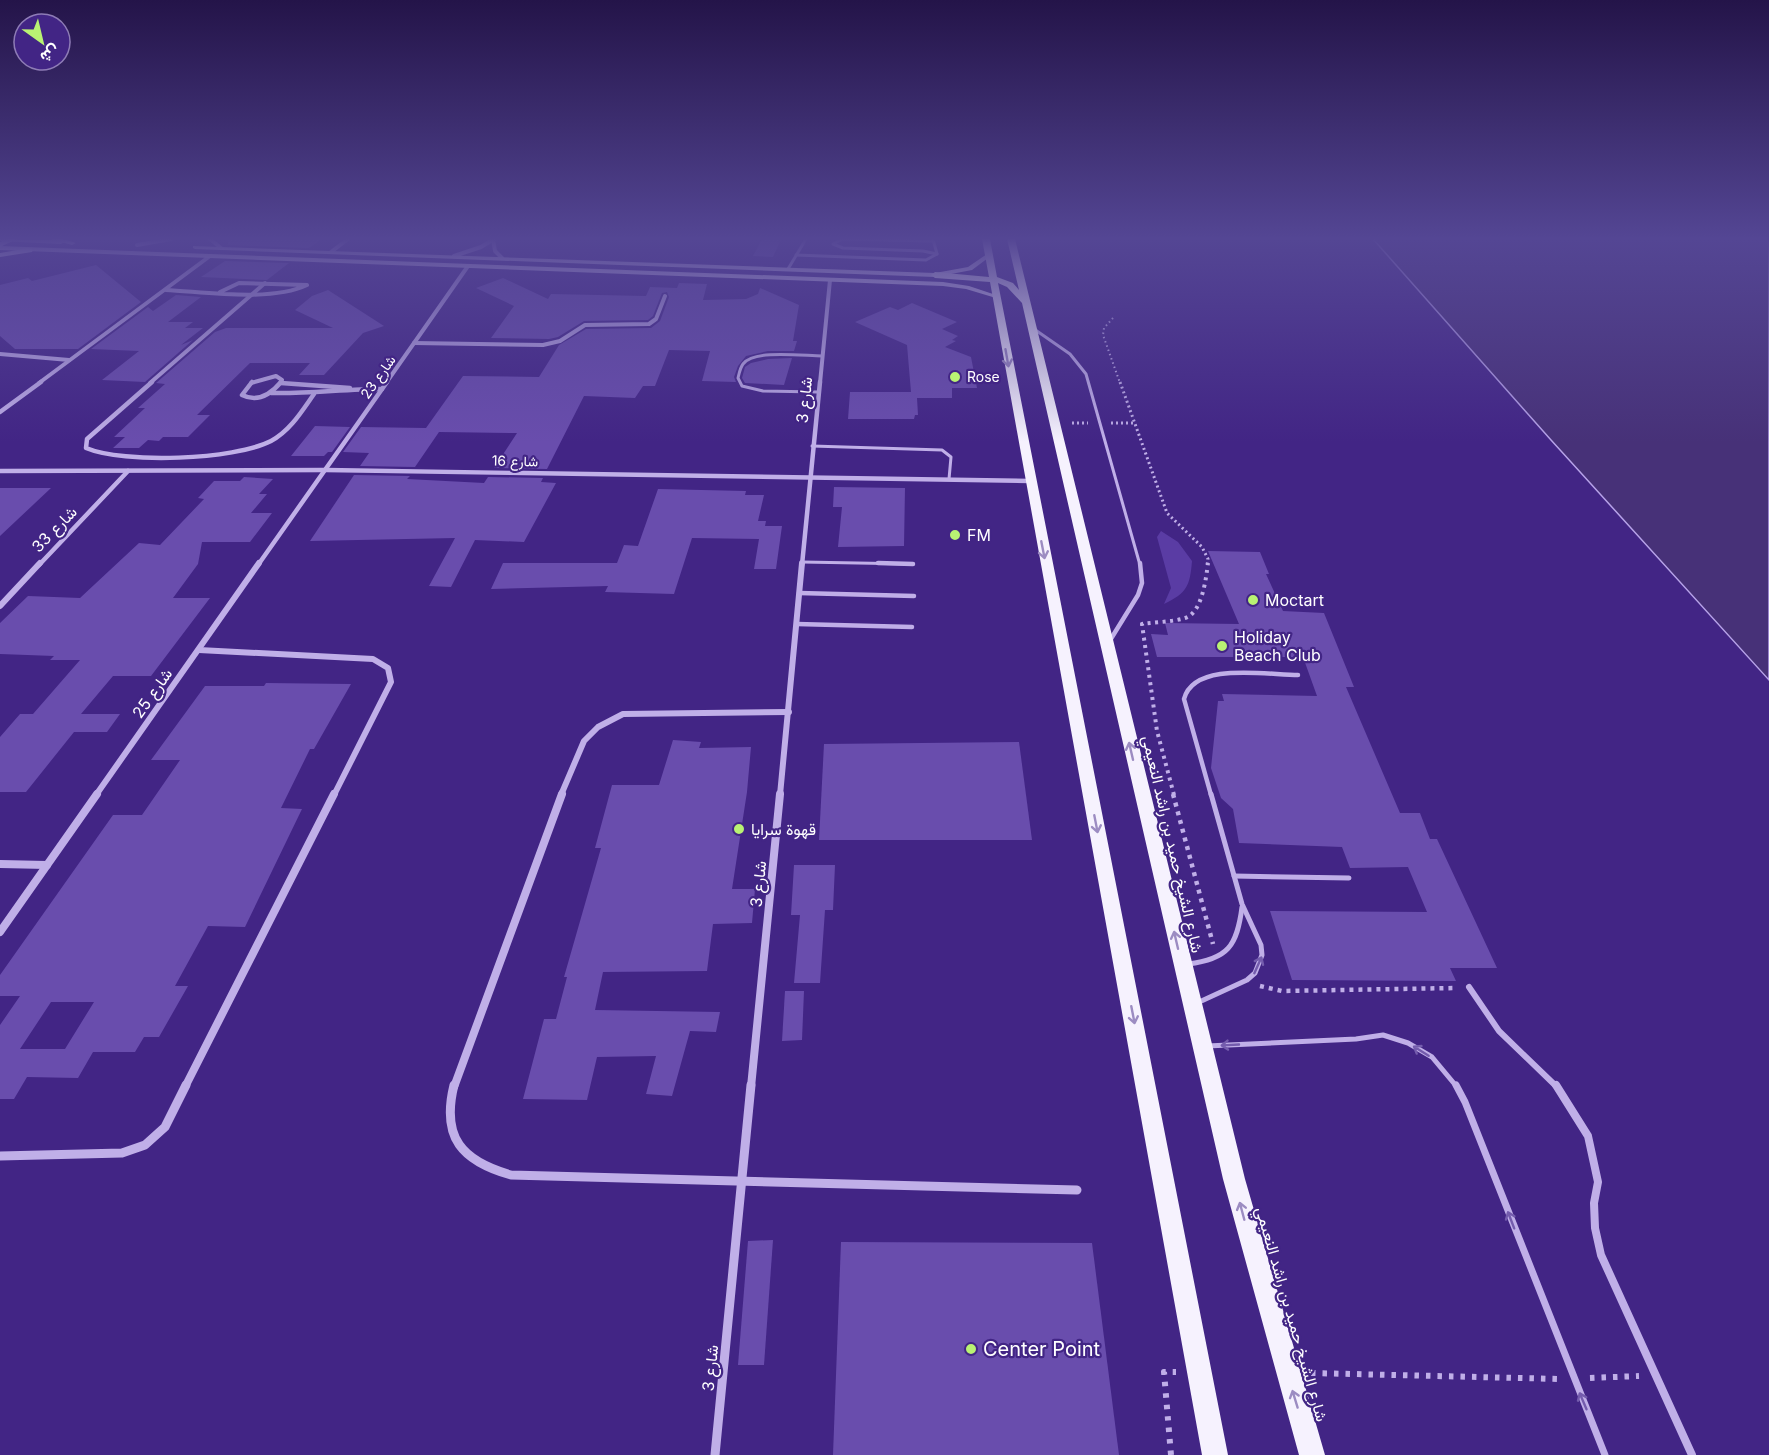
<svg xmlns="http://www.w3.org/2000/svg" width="1769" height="1455" viewBox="0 0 1769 1455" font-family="Inter,Vazirmatn,sans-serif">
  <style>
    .green { fill: #5a3ca4 }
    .water { fill: #473178; stroke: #b7a3e9; stroke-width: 1.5 }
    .building { fill: #694dad; fill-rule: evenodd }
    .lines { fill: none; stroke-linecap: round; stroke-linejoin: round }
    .path-far4 { stroke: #c0afe8; stroke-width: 2; stroke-dasharray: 1.5 3; stroke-linecap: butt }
    .path-far3 { stroke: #c0afe8; stroke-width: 3; stroke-dasharray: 2 3; stroke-linecap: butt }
    .path-far2 { stroke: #c0afe8; stroke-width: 4; stroke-dasharray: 3 4.5; stroke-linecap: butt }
    .path-far1 { stroke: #c0afe8; stroke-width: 4.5; stroke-dasharray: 4 5; stroke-linecap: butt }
    .path { stroke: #c0afe8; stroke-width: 6; stroke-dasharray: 4.5 7; stroke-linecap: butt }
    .service-far3 { stroke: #c0afe8; stroke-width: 3 }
    .service-far2 { stroke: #c0afe8; stroke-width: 4.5 }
    .service-far1 { stroke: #c0afe8; stroke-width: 5 }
    .service { stroke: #c0afe8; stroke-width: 7 }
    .pedestrian-far1 { stroke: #c0afe8; stroke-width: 6 }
    .pedestrian { stroke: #c0afe8; stroke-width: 8 }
    .minor-far4 { stroke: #c0afe8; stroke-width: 4 }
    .minor-far3 { stroke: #c0afe8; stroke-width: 4.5 }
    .minor-far2 { stroke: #c0afe8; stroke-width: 6 }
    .minor-far1 { stroke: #c0afe8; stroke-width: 8 }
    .minor { stroke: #c0afe8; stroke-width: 9 }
    .secondary { fill: #e3d9f7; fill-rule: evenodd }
    .primary { fill: #f6f2fe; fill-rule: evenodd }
    .oneway { stroke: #9c8cc2 }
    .oneway2 { stroke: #745cad }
    .poi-dot { fill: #b9f273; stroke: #422585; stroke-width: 2 }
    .labels { text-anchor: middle; stroke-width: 4.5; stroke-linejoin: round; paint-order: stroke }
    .far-street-label { font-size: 14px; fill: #fff; stroke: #422585 }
    .far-poi-label { font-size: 14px; fill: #fff; stroke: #422585; text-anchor: start }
    .street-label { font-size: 16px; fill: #fff; stroke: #422585 }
    .poi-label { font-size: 16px; fill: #fff; stroke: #422585; text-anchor: start }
    .near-poi-label { font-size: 20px; fill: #fff; stroke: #422585; text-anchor: start }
  </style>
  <rect width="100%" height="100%" fill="#422585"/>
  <path class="green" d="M1161,531L1178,542L1192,561C1190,586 1187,593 1164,604L1171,588L1157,537Z"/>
  <path class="water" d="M1373,239H1769V680L1551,440Z"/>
  <g class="building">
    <path d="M228,239H322L309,248L228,245Z"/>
    <path d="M762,239H781L773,257L753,256Z"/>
    <path d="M225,261L289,263L267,280L201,277Z"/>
    <path d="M96,265L141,302L78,349H15L0,336V285L28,278L32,281Z"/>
    <path d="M503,278L548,299L551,294L646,296L650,287L677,288L679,283L707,284L703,300L746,299L758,294L760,288L799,305L793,341H797L794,351H768L746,356L738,366L734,377L736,382L702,381L710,351L669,350L655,386H643L635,398L584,396L547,469L494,468L517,433L439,432L415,467L360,466L369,453L343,452L361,427L426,428L463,376L539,377L559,345L586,329L651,328L660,321L669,297L667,292L662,293L653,316L648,320L584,321L558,337L549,339L491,338L514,306L476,288Z"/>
    <path d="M328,290L384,326L363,333L324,375H299L310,363H250L197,415H210L188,437H163L159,441L148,440L139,448H113L125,437H114L145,408H138L165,384L156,383L215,332L226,328H333L295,310L312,296Z"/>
    <path d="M176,295L201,297L168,322H193L185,328H203L181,345L193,340L145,382L102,380L139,351L91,349L148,307L153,311Z"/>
    <path d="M912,303L957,322L942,329L958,336L952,340L956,341L945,347L971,357L977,388H952V398H917L918,415H915L914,419H848L850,392H911L907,345L855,322L890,307L898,310Z"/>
    <path d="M792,358L784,385L745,383L742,378L745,367L751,363L768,359Z"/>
    <path d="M315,426L350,427L332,452H328L324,456H291Z"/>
    <path d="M354,475L410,476L407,479L484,483L488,477L543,478L541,482L556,483L524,542L475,540L451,587L429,586L455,538L310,541Z"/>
    <path d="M244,477L273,479L259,494H267L251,513H272L250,542H202L198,564L173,598H210L151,676H113L81,714H120L107,732H74L26,792H0V737L20,714H33L80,660H50L54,656L0,654V623L28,596L80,598L139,543L160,545L204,499L198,498L214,481H240Z"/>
    <path d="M834,487L905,488L904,546L838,547L842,507H833Z"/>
    <path d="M0,488H51L0,536Z"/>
    <path d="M658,489L746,491L745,495H764L758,521H766L765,526H782L776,569H754L759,539L692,538L674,594L605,592L608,586L491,589L503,563H617L624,545L638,546Z"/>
    <path d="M1208,551L1260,552L1269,574H1266L1283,611L1324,613L1354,687H1346L1400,813H1420L1430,839H1437L1497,968H1450L1456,981L1292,980L1270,911L1427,912L1408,867L1350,868L1342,847L1239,843L1233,809L1221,798L1211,768L1218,701H1224L1222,694L1317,696L1303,657H1157L1151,634L1168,635L1165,623L1239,624Z"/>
    <path d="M266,683L351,684L314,749H310L281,808L302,809L245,927L208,926L175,986H188L159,1037H144L135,1052H93L78,1078L27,1077L14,1099H0V1025L20,996H0V975L113,815H142L180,760H151L205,686H264ZM51,1002H94L65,1049H20Z"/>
    <path d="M673,740L701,742L699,748L751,747L747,792L732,889H755L752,923L713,924L707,971L603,972L595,1010L720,1012L716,1032L690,1031L672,1096L646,1094L656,1056L597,1057L587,1100L523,1099L544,1019H556L567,977H564L601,848H595L612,785H659Z"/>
    <path d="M1019,742L1032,840H819L824,744Z"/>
    <path d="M794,865H835L833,910H825L820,983H794L800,915H791Z"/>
    <path d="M785,991H804L802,1040L782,1041Z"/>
    <path d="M773,1240L764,1365H738L748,1241Z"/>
    <path d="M841,1242L1092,1243L1119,1455H833Z"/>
  </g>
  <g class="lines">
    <path class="path-far4" d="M1113,318L1104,328L1103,335L1120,383"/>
    <g class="path-far3">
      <path d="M1120,382L1167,513L1202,547L1208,559L1207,565"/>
      <path d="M1072,423H1088"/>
      <path d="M1111,423H1135"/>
    </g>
    <path class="path-far2" d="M1174,795L1157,731L1142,624C1156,622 1172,622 1185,618C1202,613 1206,579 1208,563"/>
    <g class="path-far1">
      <path d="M1173,794L1213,944"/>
      <path d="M1260,986L1282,991L1456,988"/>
    </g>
    <g class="path">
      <path d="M1311,1373L1561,1379"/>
      <path d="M1590,1378L1639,1376"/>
      <path d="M1171,1455L1164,1372H1176"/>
    </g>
    <g class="service-far3">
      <path d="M933,241L842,239L833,244L843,248L923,251L937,254"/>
      <path d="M796,255L926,260L937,254L933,239"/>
      <path d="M788,269L806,239"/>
      <path d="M1034,329L1070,354L1086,374L1140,565"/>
      <path d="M818,392L763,391L742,386L738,378C739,374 740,368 743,364C754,349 804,356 822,356"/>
      <path d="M812,446L942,450L951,457L949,479"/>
      <path d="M802,562L913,564"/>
    </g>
    <g class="service-far2">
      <path d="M878,563L913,564"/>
      <path d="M799,593L914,596"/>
      <path d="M797,624L912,627"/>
      <path d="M1109,642L1138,595L1142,583L1140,563"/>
      <path d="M1211,795L1184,699C1194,661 1267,675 1298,675"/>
    </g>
    <g class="service-far1">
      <path d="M1234,876L1349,878"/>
      <path d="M1188,964C1228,959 1237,946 1242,907"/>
      <path d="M1197,1003L1247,980L1255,973L1262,955L1261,945L1242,904L1211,794"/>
      <path d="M1207,1046L1356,1039L1383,1035L1408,1043L1432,1057L1457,1087"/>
    </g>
    <path class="service" d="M1456,1085L1465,1102L1605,1455"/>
    <path class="pedestrian-far1" d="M1469,987L1499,1031L1557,1087"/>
    <path class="pedestrian" d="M1556,1085L1588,1136L1598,1182L1594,1203L1595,1228L1601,1255L1692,1455"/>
    <g class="minor-far4">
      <path d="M210,239L221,248"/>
      <path d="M493,239L495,251L502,258"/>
      <path d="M137,245L171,239"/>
      <path d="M331,252L348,239"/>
      <path d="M454,256L481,247L494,239"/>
      <path d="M166,290C206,292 271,302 307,285L239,283L220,292"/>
      <path d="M414,343L543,345L560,341L585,325L649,324L656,319L665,296"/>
      <path d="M0,354L69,360"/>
      <path d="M39,383L210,256"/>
      <path d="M150,383L265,283"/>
      <path d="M251,383L276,376L282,380L280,383"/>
      <path d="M386,383L468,266"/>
      <path d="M820,383L830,280"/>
    </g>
    <g class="minor-far3">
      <path d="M152,382L87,439L86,448C124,464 234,460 271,441C290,431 302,411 314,394"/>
      <path d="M252,382L242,395C258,403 271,394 281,382"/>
      <path d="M281,383L350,388"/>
      <path d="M271,393C308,394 345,389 382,389"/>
      <path d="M0,412L41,382"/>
      <path d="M0,471L326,470L1030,481"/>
      <path d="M39,565L128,471"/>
      <path d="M258,565L387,382"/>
      <path d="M802,565L820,382"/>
    </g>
    <g class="minor-far2">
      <path d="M0,606L40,563"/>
      <path d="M199,650L373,659L388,668L391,682L334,795"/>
      <path d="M96,795L259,563"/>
      <path d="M561,795L584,741L598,727L623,714L789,712"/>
      <path d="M780,795L802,563"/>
    </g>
    <g class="minor-far1">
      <path d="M0,864L47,865"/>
      <path d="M0,932L97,794"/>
      <path d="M185,1087L334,794"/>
      <path d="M454,1087L562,794"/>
      <path d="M751,1087L780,794"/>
    </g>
    <g class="minor">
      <path d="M454,1085C441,1138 462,1161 511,1175L1077,1190"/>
      <path d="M0,1156L122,1153L145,1145L165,1127L186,1085"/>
      <path d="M715,1455L751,1085"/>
    </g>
    <g class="secondary">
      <path d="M0,239L61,240L64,242L61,244L0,241Z"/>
      <path d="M0,246L943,282L969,286L999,296L996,298L966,289L943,286L0,250Z"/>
      <path d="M193,246L935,273L968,267L987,254L992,255L972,270L935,277L195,249L193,248Z"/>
    </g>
    <g class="primary">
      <path d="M7,239H17L0,247V242Z"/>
      <path d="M50,239H63L76,243L72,245Z"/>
      <path d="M982,239H990L997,277L1013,283L1019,290L1007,239H1015L1245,1179L1325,1455H1299L1223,1179L1022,303L1007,287L998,283L1228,1455H1202L990,282L935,278L931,275L935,272L989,277Z"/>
      <path d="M29,248L33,250L32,252L0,257V253Z"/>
    </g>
  </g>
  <defs><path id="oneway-shaft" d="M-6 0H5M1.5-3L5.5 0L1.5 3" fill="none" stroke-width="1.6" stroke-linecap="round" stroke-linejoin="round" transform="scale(1.5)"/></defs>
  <g class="oneway">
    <use href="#oneway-shaft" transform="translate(1007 358) rotate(80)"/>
    <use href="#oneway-shaft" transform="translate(1043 550) rotate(79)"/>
    <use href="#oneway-shaft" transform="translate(1131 751) rotate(-103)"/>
    <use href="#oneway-shaft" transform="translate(1096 824) rotate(79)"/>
    <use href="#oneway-shaft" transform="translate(1176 940) rotate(-103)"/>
    <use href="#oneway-shaft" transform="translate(1133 1015) rotate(79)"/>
    <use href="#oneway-shaft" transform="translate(1242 1211) rotate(-105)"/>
    <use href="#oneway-shaft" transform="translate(1295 1399) rotate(-107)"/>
  </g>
  <g class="oneway2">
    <use href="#oneway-shaft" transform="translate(1258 965) rotate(-66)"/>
    <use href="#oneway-shaft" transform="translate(1230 1045) rotate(177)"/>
    <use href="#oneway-shaft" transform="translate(1421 1051) rotate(-148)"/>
    <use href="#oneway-shaft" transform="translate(1511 1220) rotate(-111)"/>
    <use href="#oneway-shaft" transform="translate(1583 1401) rotate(-113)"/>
  </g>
  <linearGradient id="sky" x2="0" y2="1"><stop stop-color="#241449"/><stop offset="0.54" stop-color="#544694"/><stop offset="1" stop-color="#544694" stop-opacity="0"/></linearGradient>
  <rect width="1769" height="442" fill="url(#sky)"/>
  <g class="poi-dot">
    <circle cx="955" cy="377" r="6"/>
    <circle cx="955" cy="535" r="6"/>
    <circle cx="1253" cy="600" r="6"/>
    <circle cx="1222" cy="646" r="6"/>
    <circle cx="739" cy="829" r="6"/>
    <circle cx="971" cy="1349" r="6"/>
  </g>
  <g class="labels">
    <g class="far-street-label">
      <text transform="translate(378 377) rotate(-55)" y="5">شارع 23</text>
      <text transform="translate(515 461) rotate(1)" y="5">شارع 16</text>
    </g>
    <g class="far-poi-label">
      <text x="967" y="382">Rose</text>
    </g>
    <g class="street-label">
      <text transform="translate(804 400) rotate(-84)" y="6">شارع 3</text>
      <text transform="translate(54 529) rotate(-46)" y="6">شارع 33</text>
      <text transform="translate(152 693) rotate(-55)" y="6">شارع 25</text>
      <text transform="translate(1173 844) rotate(77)" y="6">شارع الشيخ حميد بن راشد النعيمي</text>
      <text transform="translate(758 884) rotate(-84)" y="6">شارع 3</text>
      <text transform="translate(1292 1314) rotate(74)" y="6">شارع الشيخ حميد بن راشد النعيمي</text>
      <text transform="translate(710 1368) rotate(-84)" y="6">شارع 3</text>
    </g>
    <g class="poi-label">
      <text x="967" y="541">FM</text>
      <text x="1265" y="606">Moctart</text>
      <text x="1234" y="643">Holiday<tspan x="1234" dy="18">Beach Club</tspan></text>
      <text x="751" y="835">قهوة سرايا</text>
    </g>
    <g class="near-poi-label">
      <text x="983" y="1356">Center Point</text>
    </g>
  </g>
  <g transform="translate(42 42) rotate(146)"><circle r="28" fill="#422585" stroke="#8e7cb6" stroke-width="1.5"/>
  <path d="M0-4.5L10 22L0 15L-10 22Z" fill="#b9f273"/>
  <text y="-9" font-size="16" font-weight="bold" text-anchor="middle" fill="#ffffff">ش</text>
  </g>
</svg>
